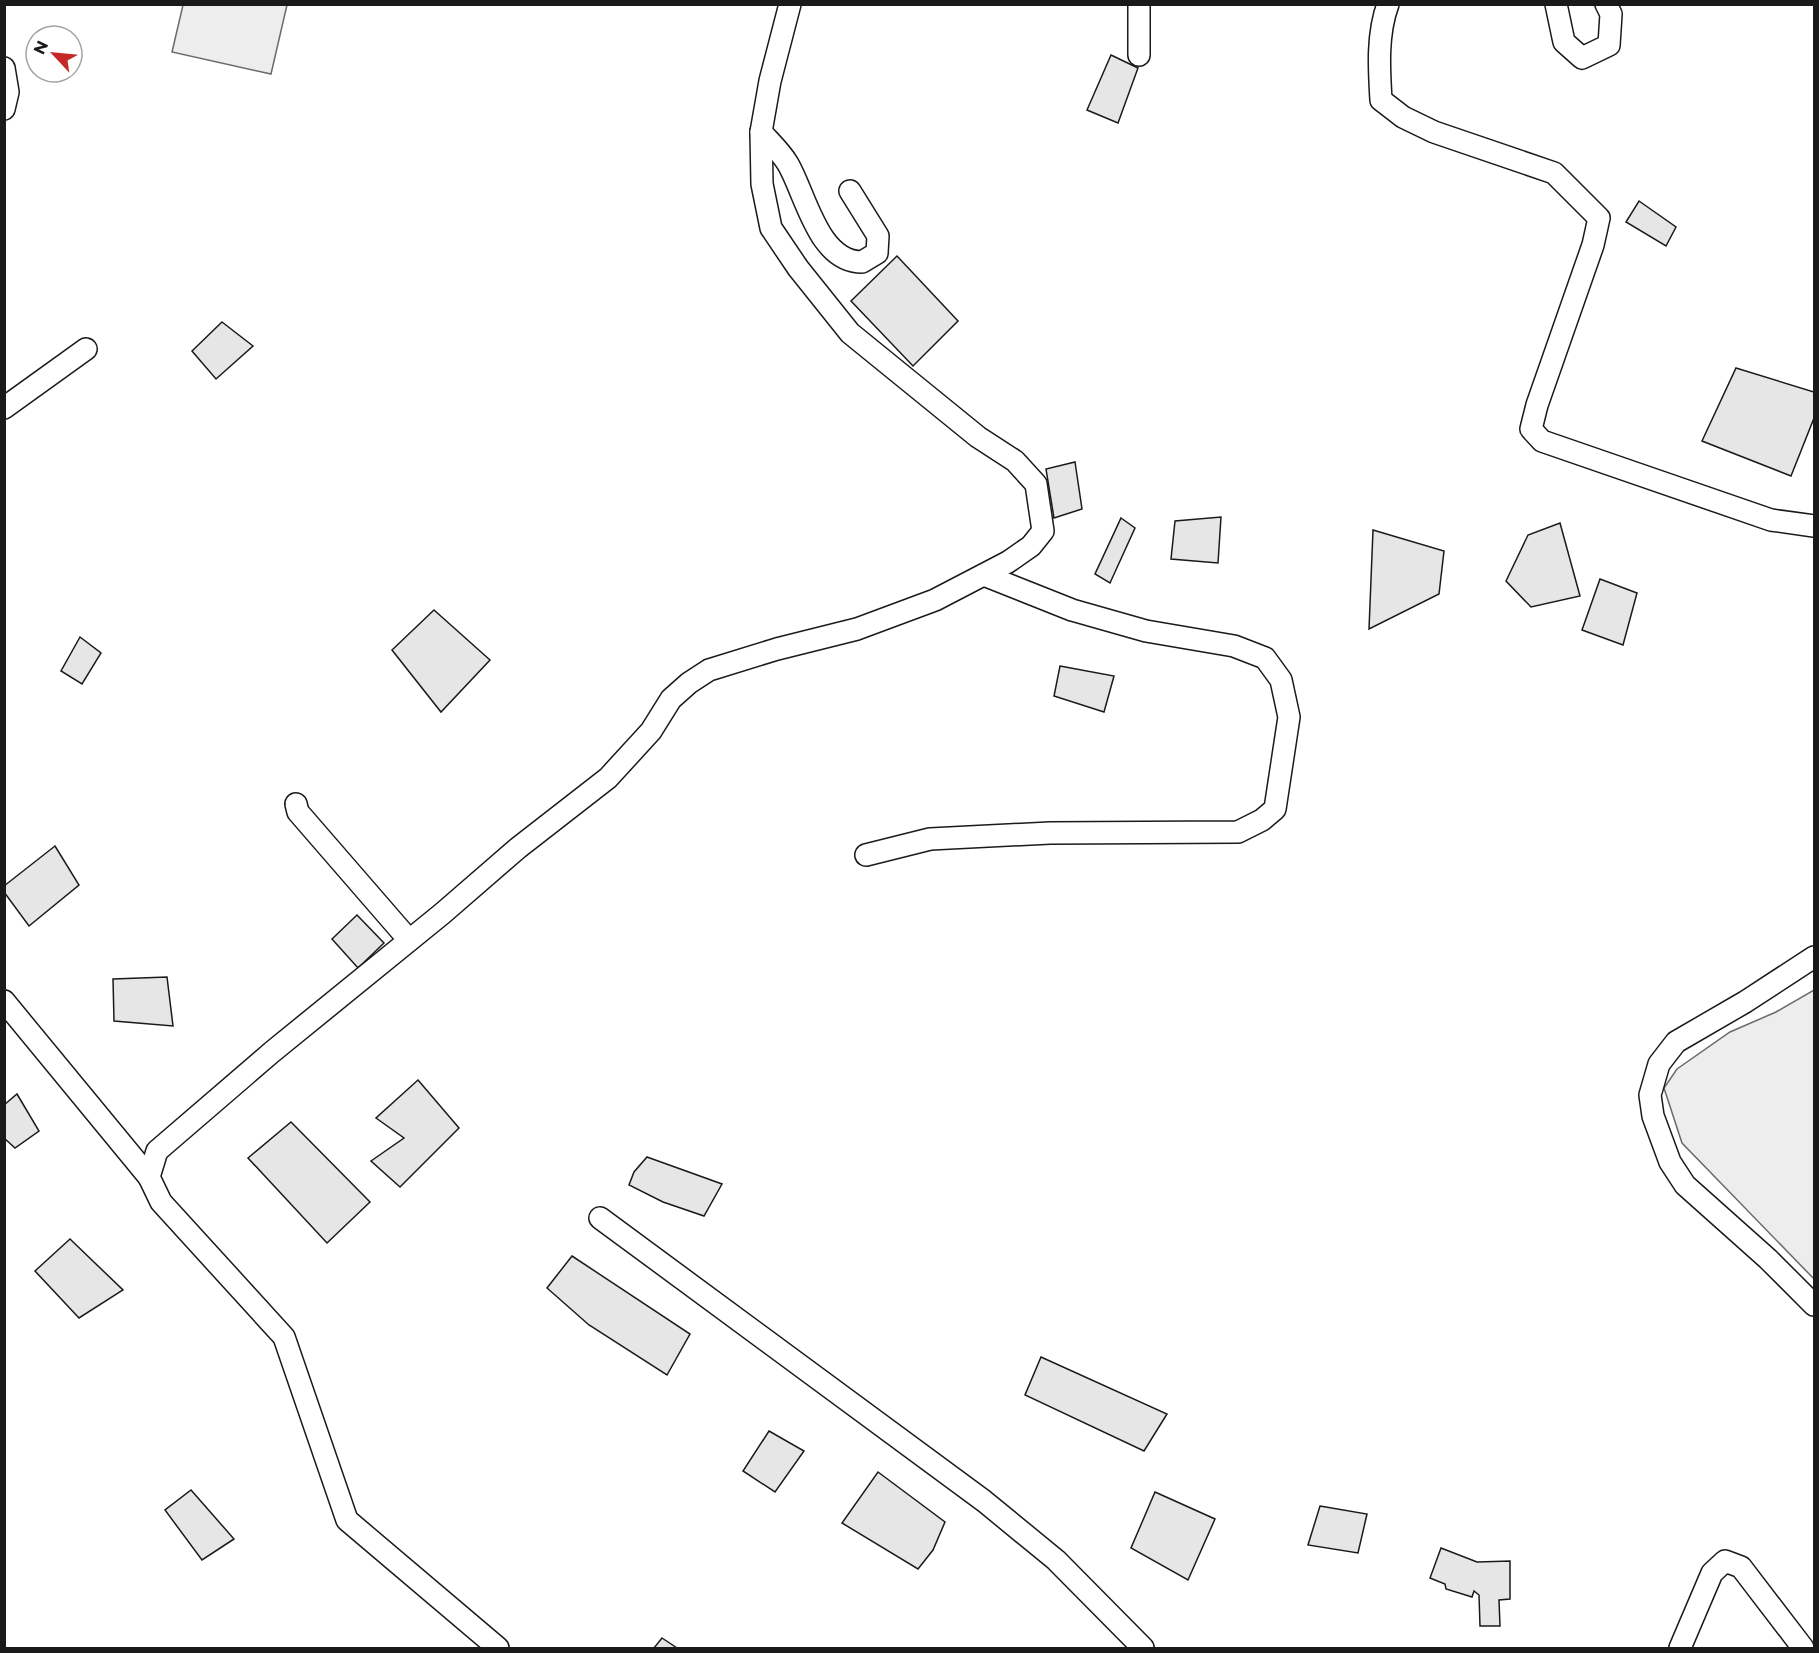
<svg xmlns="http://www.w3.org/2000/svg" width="1819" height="1653" viewBox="0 0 1819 1653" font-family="Montserrat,sans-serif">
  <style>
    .built { fill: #ededed; stroke: #6a6a6a; stroke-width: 1.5 }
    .building { fill: #e6e6e6; stroke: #1a1a1a; stroke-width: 1.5 }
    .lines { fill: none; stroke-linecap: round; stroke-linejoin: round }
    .minor-casing { stroke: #1a1a1a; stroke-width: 24 }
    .minor { stroke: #fff; stroke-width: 21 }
  </style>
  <rect width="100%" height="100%" fill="#fff"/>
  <g class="built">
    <path d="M183,5H287L271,74L172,52Z"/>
    <path d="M1814,990V1279L1682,1143L1664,1088L1677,1069L1730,1032L1776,1012Z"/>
  </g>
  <g class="building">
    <path d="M1111,55L1138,68L1118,123L1087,110Z"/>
    <path d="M1639,201L1676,227L1666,246L1626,222Z"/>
    <path d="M897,256L958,321L913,366L851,301Z"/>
    <path d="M222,322L253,346L216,379L192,351Z"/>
    <path d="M1736,368L1814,392V418L1791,476L1702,441Z"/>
    <path d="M1075,462L1082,509L1054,518L1046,469Z"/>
    <path d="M1221,517L1218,563L1171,559L1175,521Z"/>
    <path d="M1121,518L1135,528L1110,583L1095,574Z"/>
    <path d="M1560,523L1580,596L1531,607L1506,581L1528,535Z"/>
    <path d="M1373,530L1444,551L1439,594L1369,629Z"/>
    <path d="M1600,579L1637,593L1623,645L1582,630Z"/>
    <path d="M434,610L490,660L441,712L392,650Z"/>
    <path d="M80,637L101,653L82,684L61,671Z"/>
    <path d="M1060,666L1114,676L1104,712L1054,696Z"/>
    <path d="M55,846L79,885L29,926L4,892V886Z"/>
    <path d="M357,915L384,943L358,968L332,939Z"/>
    <path d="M167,977L173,1026L114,1021L113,979Z"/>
    <path d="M418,1080L459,1128L400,1187L371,1161L404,1138L376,1118Z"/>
    <path d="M17,1094L39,1131L15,1148L4,1138V1105Z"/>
    <path d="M291,1122L370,1202L327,1243L248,1158Z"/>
    <path d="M647,1157L722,1184L704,1216L663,1202L629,1185L634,1172Z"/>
    <path d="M70,1239L123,1290L79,1318L35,1271Z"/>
    <path d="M572,1256L690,1334L667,1375L589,1325L547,1288Z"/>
    <path d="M1041,1357L1167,1414L1144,1451L1025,1395Z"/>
    <path d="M769,1431L804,1451L775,1492L743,1471Z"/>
    <path d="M878,1472L945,1522L933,1550L918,1569L842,1523Z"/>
    <path d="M191,1490L234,1539L202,1560L165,1510Z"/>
    <path d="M1155,1492L1215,1519L1188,1580L1131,1548Z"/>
    <path d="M1320,1506L1367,1514L1358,1553L1308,1545Z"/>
    <path d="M1441,1548L1477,1562L1510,1561V1599L1499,1600L1500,1626H1480L1479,1595L1474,1591L1472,1597L1446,1589L1445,1584L1430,1578Z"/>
    <path d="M662,1638L677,1648H654Z"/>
  </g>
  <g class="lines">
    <defs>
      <g id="minor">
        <path d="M1388,4C1377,34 1379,68 1381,100L1403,117L1434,132L1554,173L1599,218L1593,245L1537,405L1531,429L1542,441L1771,520L1814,526"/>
        <path d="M1556,4L1564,42L1582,58L1609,45L1611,14L1606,4"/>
        <path d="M1139,55V4"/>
        <path d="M4,68L8,92L4,109"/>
        <path d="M761,132C770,142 781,152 788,164C806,195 818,262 862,262L877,253L878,236L850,191"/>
        <path d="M4,408L86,349"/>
        <path d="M296,804L298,812L409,940"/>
        <path d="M866,855L930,839L1050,833L1238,832L1262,820L1275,809L1289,717L1281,680L1265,658L1234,646L1146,631L1072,610L984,575"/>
        <path d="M1814,957L1745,1002L1676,1042L1659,1064L1650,1095L1653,1116L1670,1162L1685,1185L1768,1259L1814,1305"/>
        <path d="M4,1001L149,1177"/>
        <path d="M600,1218L984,1501L1056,1560L1143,1648"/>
        <path d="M498,1648L347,1520L284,1337L161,1202L149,1177L157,1151L272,1052L443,913L518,848L608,778L651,731L671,699L689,683L709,670L777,649L857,629L935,600L1008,562L1031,546L1043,531L1036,484L1015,461L978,437L850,333L798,268L771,228L762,184L761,132L770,81L790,4"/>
        <path d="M1680,1648L1712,1573L1725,1561L1741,1567L1803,1648"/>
      </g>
    </defs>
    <use href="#minor" class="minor-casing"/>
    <use href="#minor" class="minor"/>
  </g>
  <rect width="1819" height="1653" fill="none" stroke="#1a1a1a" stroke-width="12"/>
  <g transform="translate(54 54) rotate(296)"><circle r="28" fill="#ffffff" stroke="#a3a3a3" stroke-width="1.5"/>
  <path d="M0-4.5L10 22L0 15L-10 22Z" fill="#c62828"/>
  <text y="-9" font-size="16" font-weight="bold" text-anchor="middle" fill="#1a1a1a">N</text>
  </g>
</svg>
